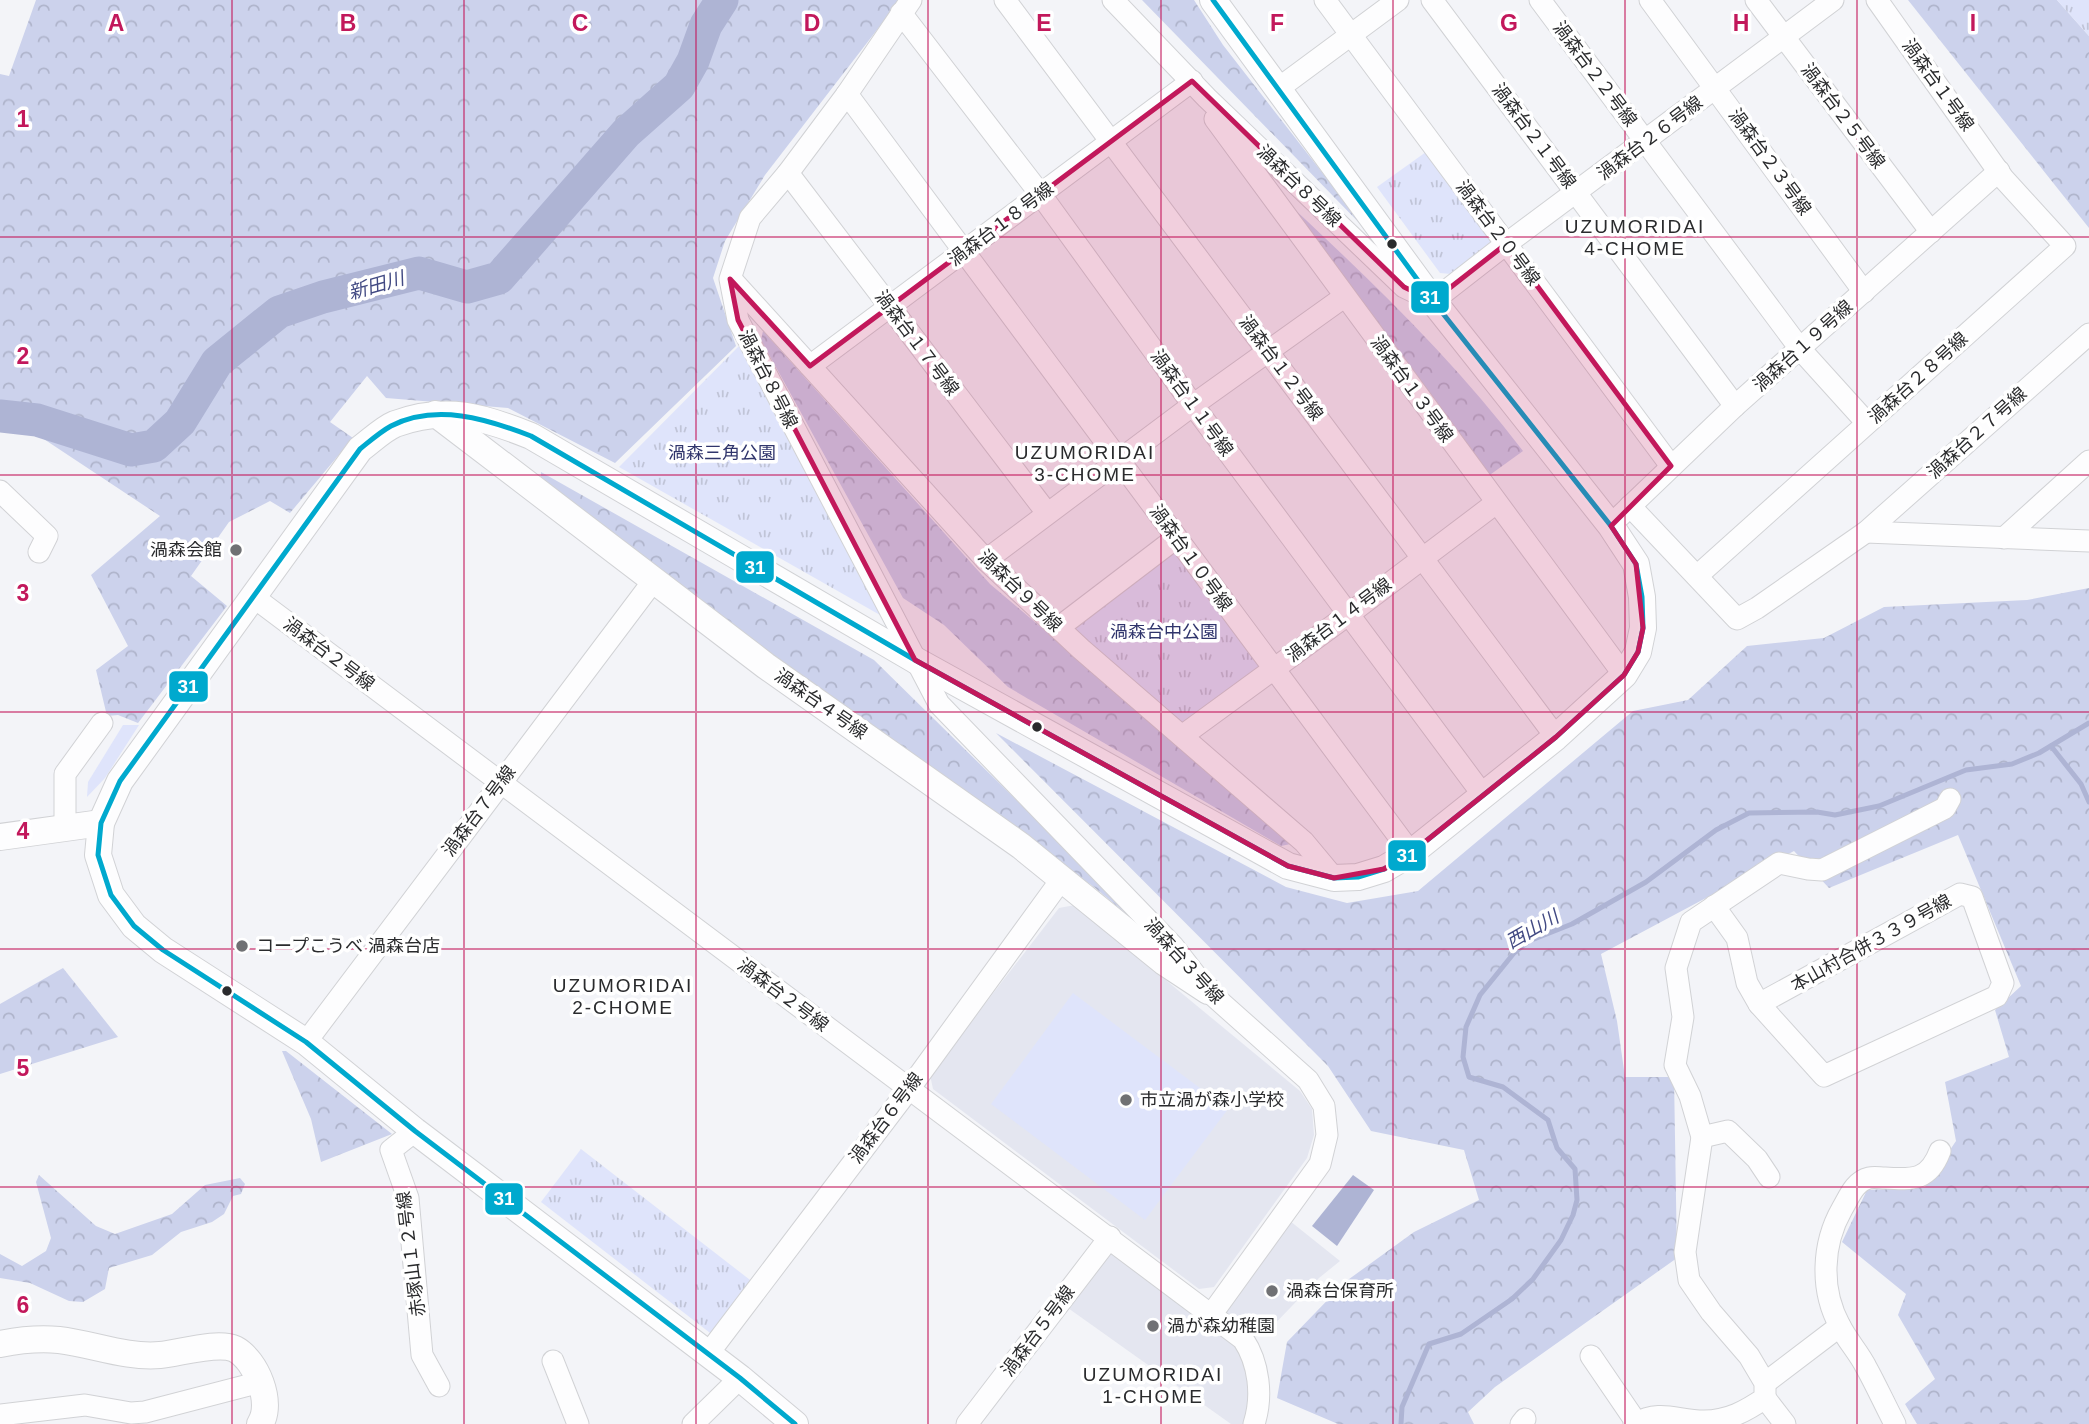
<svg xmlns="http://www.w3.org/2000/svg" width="2089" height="1424" viewBox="0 0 2089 1424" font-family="Helvetica,'Noto Sans JP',sans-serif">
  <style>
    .built { fill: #e4e6f0 }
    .green { fill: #dfe4fb }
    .forest { fill: url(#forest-crowns) }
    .park { fill: url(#park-tufts) }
    .water { fill: #aeb4d4 }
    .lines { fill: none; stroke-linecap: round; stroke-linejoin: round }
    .stream { stroke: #aeb4d4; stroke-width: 5 }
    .river { stroke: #aeb4d4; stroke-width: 33 }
    .minor-casing { stroke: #d1d2d5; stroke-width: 23 }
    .tertiary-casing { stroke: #d1d2d5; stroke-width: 28 }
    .minor { stroke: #fdfdfe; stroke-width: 21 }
    .tertiary { stroke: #fdfdfe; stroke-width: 26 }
    .bus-1-casing { stroke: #fff; stroke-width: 10 }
    .bus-1 { stroke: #00a9ce; stroke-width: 5 }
    .marked { fill: #c2185b; fill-opacity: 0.2; stroke: #c2185b; stroke-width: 5; stroke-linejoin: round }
    .grid { fill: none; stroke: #c2185b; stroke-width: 2; stroke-opacity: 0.55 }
    .bus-dot { fill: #2a2b2d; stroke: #fff; stroke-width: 2.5 }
    .poi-dot { fill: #707174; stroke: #fff; stroke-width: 2.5 }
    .labels { text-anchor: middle; stroke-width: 7; stroke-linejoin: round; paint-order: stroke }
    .street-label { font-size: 18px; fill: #2a2b2d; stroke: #fff }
    .park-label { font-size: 18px; fill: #30356c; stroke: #fff }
    .poi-label { font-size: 18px; fill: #2a2b2d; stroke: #fff; text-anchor: start }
    .neighbourhood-label { font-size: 19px; letter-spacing: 2px; fill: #2a2b2d; stroke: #fff }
    .water-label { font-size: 19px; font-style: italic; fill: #424a83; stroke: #fff }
    .grid-label { font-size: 23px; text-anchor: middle; font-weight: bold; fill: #c2185b; stroke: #fff; stroke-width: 7; stroke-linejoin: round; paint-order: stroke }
    .line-badge { stroke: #fff; stroke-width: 2.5 }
    .badge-label { font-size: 19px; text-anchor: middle; font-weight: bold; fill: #fff }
  </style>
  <defs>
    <pattern id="forest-crowns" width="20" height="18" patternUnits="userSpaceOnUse" patternTransform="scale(1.75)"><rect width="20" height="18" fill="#ccd2ec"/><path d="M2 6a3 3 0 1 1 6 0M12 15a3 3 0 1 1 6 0" fill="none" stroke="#afb4cb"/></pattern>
    <pattern id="park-tufts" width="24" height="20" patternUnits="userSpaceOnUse" patternTransform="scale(1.75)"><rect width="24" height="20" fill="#dfe4fb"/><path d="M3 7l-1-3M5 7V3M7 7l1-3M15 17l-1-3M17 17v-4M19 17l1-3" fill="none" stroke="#c0c4d7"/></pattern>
  </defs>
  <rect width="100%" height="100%" fill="#f3f4f8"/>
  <g class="built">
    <path d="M1075,905L1300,1091L1312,1109L1314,1135L1307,1158L1214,1287L1199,1289L933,1089L930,1075L1059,908Z"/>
    <path d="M1290,1221L1340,1261L1319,1278L1263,1336L1251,1334L1227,1316V1304Z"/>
    <path d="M1107,1254H1118L1235,1345L1244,1361L1249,1388L1246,1424H1231L1068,1308Z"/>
  </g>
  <g class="green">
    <path d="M123,725H139L105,778L87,797L88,782Z"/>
    <path d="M1073,993L1228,1109L1145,1220L991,1104Z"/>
  </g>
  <g class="forest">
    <path d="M36,0H900L765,175L725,241L713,278L736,346L615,463L508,408L386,398L367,376L330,422L353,438L290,513L270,501L229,522L191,576L227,606L138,723L118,715L107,716L96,670L128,646L91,575L160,516L0,410V74L9,76Z"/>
    <path d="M1142,0H1194L1223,45L1370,234Z"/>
    <path d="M1908,0H2057L2089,36V228Z"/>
    <path d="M1251,169C1346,257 1444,347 1523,451L1487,477Z"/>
    <path d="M763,331L990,584L1295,843L1281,846L1008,687L944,625L903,598L761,340Z"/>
    <path d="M541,472L874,660L1165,946L1094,887L888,744L541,483Z"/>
    <path d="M2089,588V1424H1917L1905,1404L1935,1379L1898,1315L1906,1294L1842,1242L1867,1190L1925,1187L1956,1141L1945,1082L2009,1057L1995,1010L2021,986L1958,835L1829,888L1794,851L1601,954L1617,1021L1625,1077H1674L1677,1258L1495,1387L1468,1412L1474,1424H1338L1277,1398L1287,1342L1345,1282L1414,1232L1479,1200L1464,1150L1371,1131L1328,1066L996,733L1286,887L1347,903L1418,891L1633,711L1688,700L1747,646L1824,638L1884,607L2027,600Z"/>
    <path d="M63,968L118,1037L0,1074V1004Z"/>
    <path d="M282,1051H286L392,1134L321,1162L311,1119Z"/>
    <path d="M39,1175L96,1226L115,1234L172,1214L205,1185L240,1178L245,1184L241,1194L233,1196L224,1214L212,1222L181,1232L152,1255L109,1268L105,1289L83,1302L69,1301L30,1283L0,1278V1254L22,1266L46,1251L51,1238L36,1182Z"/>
  </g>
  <g class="park">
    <path d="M2057,0H2089V36Z"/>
    <path d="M1426,152L1490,236V245L1451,274L1440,273L1377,187Z"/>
    <path d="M739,346L880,615L619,467Z"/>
    <path d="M1174,548L1262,666L1182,726L1070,629Z"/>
    <path d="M581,1149L754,1283L714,1336L541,1202Z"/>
  </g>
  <path class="water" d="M1353,1175L1374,1190L1337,1246L1312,1226Z"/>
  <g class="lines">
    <g class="stream">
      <path d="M2051,746L2081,784L2089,802"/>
      <path d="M1401,1424L1402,1407L1429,1344L1461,1334L1512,1299L1533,1279L1561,1240L1573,1215L1577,1200L1575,1169L1557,1148L1548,1120L1503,1087L1469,1077L1463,1057L1466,1027L1480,995L1514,953L1529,941L1572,924L1646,882L1716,830L1749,813L1817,812L1835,815L1879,806L1966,770L2012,764L2039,753L2089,723"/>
    </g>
    <path class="river" d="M0,416L37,420L131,450L154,446L180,422L217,362L279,312L323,297L419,273L467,287L499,278L626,133L679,86L693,61L706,25L722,0"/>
    <defs>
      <g id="minor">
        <path d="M911,0L847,94L788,173L750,218L730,279L738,320L939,704L1173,946L1208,991L1308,1080L1324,1106L1327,1135L1320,1164L1211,1315"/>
        <path d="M1005,0L1556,737"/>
        <path d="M1113,0L1207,98L1404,287L1433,301L1506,244L1833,0"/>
        <path d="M1325,0L1671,466"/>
        <path d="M1432,0L1735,406"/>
        <path d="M1540,0L1801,350L1867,423"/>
        <path d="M1650,0L1864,292"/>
        <path d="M1756,0L1931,232"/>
        <path d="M901,13L1041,195L1193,405L1483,795"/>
        <path d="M1279,88L1398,0"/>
        <path d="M847,94L1411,853"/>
        <path d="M1215,119L1624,675"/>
        <path d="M788,173L1047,513"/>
        <path d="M731,279L986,560L1081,649L1304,842L1334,878"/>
        <path d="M810,366L1192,81"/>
        <path d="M0,491L47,536L39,552"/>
        <path d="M1630,506L1737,619L1757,608L1866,532L2089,334"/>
        <path d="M1620,516L1735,406L1999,171"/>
        <path d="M1866,532L2089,541"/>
        <path d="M2004,538L2089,461"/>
        <path d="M986,560L1193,405L1344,297"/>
        <path d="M1697,576L2065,246L2003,178L1877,0"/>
        <path d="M252,596L1243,1339C1259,1363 1263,1396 1254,1424"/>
        <path d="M1058,628L1176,538"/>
        <path d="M1182,736L1349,614L1496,503"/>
        <path d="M65,827V774L102,723"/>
        <path d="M1960,894L1972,897L2003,983L1997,996L1824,1076L1759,1004Z"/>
        <path d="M1714,906L1737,938L1747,983L1759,1004"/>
        <path d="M306,1042L654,580"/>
        <path d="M415,1131L391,1150L408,1198L422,1355L439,1386"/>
        <path d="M1702,1137L1728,1131L1757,1159L1769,1177"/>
        <path d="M708,1354L909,1089L1061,880"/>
        <path d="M1591,1356L1636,1422"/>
        <path d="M553,1361L578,1424"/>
        <path d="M1765,1383L1840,1326"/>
        <path d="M1765,1398L1785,1424"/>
        <path d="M0,1415L85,1405L131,1413L145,1412L260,1382"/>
        <path d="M693,1424L740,1378"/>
        <path d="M967,1424L1110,1237"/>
        <path d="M1521,1424L1525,1419"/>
        <path d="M1634,1424C1662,1409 1676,1421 1704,1421C1728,1421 1746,1411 1765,1398V1383L1749,1356L1711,1312L1689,1280L1685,1252L1702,1137L1690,1096L1675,1065L1683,1017L1676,968L1691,922L1779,863L1808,869L1822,870L1945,808L1950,799"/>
        <path d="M1895,1424C1885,1405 1876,1385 1866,1367C1859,1353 1847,1340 1840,1326C1820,1290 1822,1244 1842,1209C1849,1197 1855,1181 1869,1178C1874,1177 1880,1178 1885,1178C1914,1180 1929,1180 1940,1151"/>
      </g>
      <g id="tertiary">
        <path d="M436,414L766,666L1021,846L1164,962L1208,991"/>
        <path d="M0,837L101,823"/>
        <path d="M0,1344C20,1340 39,1338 59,1340C93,1344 126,1358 160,1355C180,1353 218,1341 235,1349C256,1360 274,1403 260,1424"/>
        <path d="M795,1424L740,1378L415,1131L306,1042L163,950L134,926L111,895L98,855L101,823L120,781L360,449C371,441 383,429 395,424C446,405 484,417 531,436L915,660L1288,866L1334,878L1358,877L1384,869L1411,853L1556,737L1624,675L1638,652L1643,628L1642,597L1636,564L1611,526L1433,301L1213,0"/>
      </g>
    </defs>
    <use href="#minor" class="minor-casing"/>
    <use href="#tertiary" class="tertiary-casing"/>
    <use href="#minor" class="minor"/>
    <use href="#tertiary" class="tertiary"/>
    <defs>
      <path id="bus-1" d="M795,1424L740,1378L415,1131L306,1042L163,950L134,926L111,895L98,855L101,823L120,781L360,449C370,441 380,432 391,426C436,403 487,419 531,436L915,660L1288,866L1334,878L1358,877L1384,869L1411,853L1556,737L1624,675L1638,652L1643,628L1642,597L1636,564L1611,526L1433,301L1213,0"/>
    </defs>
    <use href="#bus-1" class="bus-1-casing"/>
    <use href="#bus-1" class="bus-1"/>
  </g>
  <path class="marked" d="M1192,81L1404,287L1433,301L1506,244L1671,466L1611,526L1636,564L1643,628L1638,652L1624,675L1556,737L1411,853L1384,869L1334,878L1288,866L915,660L738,320L730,279L810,366Z"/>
  <path class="grid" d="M232,0V1424M464,0V1424M696,0V1424M928,0V1424M1161,0V1424M1393,0V1424M1625,0V1424M1857,0V1424M0,237H2089M0,475H2089M0,712H2089M0,949H2089M0,1187H2089"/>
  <g class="bus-dot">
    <circle cx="1392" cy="244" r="6"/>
    <circle cx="1037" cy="727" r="6"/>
    <circle cx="227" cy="991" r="6"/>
  </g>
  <g class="poi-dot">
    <circle cx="236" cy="550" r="7"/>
    <circle cx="242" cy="946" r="7"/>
    <circle cx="1126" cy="1100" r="7"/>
    <circle cx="1272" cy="1291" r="7"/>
    <circle cx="1153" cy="1326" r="7"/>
  </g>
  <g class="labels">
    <g class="street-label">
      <text transform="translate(1595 74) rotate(53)" y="6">渦森台２２号線</text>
      <text transform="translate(1938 85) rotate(54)" y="6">渦森台１号線</text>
      <text transform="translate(1843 116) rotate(53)" y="6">渦森台２５号線</text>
      <text transform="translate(1534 136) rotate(53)" y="6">渦森台２１号線</text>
      <text transform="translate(1650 138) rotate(-37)" y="6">渦森台２６号線</text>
      <text transform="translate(1770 162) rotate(54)" y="6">渦森台２３号線</text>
      <text transform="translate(1299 186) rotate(44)" y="6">渦森台８号線</text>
      <text transform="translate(1001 224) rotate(-37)" y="6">渦森台１８号線</text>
      <text transform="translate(1498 233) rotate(53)" y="6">渦森台２０号線</text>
      <text transform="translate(917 343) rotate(53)" y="6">渦森台１７号線</text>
      <text transform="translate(1803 346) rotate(-42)" y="6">渦森台１９号線</text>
      <text transform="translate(1281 368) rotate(53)" y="6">渦森台１２号線</text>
      <text transform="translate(1918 378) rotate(-42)" y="6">渦森台２８号線</text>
      <text transform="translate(768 379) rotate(63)" y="6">渦森台８号線</text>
      <text transform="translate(1412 389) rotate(54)" y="6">渦森台１３号線</text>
      <text transform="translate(1192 403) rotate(54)" y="6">渦森台１１号線</text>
      <text transform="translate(1977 433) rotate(-42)" y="6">渦森台２７号線</text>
      <text transform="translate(1191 558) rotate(54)" y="6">渦森台１０号線</text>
      <text transform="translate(1020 591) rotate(44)" y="6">渦森台９号線</text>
      <text transform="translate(1339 620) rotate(-37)" y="6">渦森台１４号線</text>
      <text transform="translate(329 654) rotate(37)" y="6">渦森台２号線</text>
      <text transform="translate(821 704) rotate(35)" y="6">渦森台４号線</text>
      <text transform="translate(479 811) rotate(-53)" y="6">渦森台７号線</text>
      <text transform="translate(1871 943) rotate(-29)" y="6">本山村合併３３９号線</text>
      <text transform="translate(1184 961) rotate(48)" y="6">渦森台３号線</text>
      <text transform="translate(783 995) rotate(37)" y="6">渦森台２号線</text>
      <text transform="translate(886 1118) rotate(-53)" y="6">渦森台６号線</text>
      <text transform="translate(411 1254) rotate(-97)" y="6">赤塚山１２号線</text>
      <text transform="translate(1038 1331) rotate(-53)" y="6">渦森台５号線</text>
    </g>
    <g class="park-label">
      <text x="722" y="459">渦森三角公園</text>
      <text x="1164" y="638">渦森台中公園</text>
    </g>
    <g class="poi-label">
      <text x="222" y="556" text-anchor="end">渦森会館</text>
      <text x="256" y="952">コープこうべ 渦森台店</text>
      <text x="1140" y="1106">市立渦が森小学校</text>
      <text x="1286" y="1297">渦森台保育所</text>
      <text x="1167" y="1332">渦が森幼稚園</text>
    </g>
    <g class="neighbourhood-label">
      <text x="1635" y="233">UZUMORIDAI<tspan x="1635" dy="22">4-CHOME</tspan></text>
      <text x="1085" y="459">UZUMORIDAI<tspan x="1085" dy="22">3-CHOME</tspan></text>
      <text x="623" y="992">UZUMORIDAI<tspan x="623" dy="22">2-CHOME</tspan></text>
      <text x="1153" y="1381">UZUMORIDAI<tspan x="1153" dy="22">1-CHOME</tspan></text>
    </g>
    <g class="water-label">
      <text transform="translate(376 285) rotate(-16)" y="7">新田川</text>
      <text transform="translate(1532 929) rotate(-30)" y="7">西山川</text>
    </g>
  </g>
  <g class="grid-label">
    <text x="116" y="31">A</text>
    <text x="348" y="31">B</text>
    <text x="580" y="31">C</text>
    <text x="812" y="31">D</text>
    <text x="1044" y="31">E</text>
    <text x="1277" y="31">F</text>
    <text x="1509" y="31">G</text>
    <text x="1741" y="31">H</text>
    <text x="1973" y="31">I</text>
    <text x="23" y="127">1</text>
    <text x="23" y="364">2</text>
    <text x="23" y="601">3</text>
    <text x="23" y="839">4</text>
    <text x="23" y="1076">5</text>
    <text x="23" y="1313">6</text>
  </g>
  <g class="line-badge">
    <rect x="1410" y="280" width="40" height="34" rx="7" fill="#00a9ce"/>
    <rect x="735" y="550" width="40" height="34" rx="7" fill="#00a9ce"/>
    <rect x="168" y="670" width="41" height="33" rx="7" fill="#00a9ce"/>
    <rect x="1387" y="839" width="40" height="33" rx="7" fill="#00a9ce"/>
    <rect x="484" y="1182" width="40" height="34" rx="7" fill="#00a9ce"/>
  </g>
  <g class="badge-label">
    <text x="1430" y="304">31</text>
    <text x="755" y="574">31</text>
    <text x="188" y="693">31</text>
    <text x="1407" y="862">31</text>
    <text x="504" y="1205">31</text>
  </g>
</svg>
